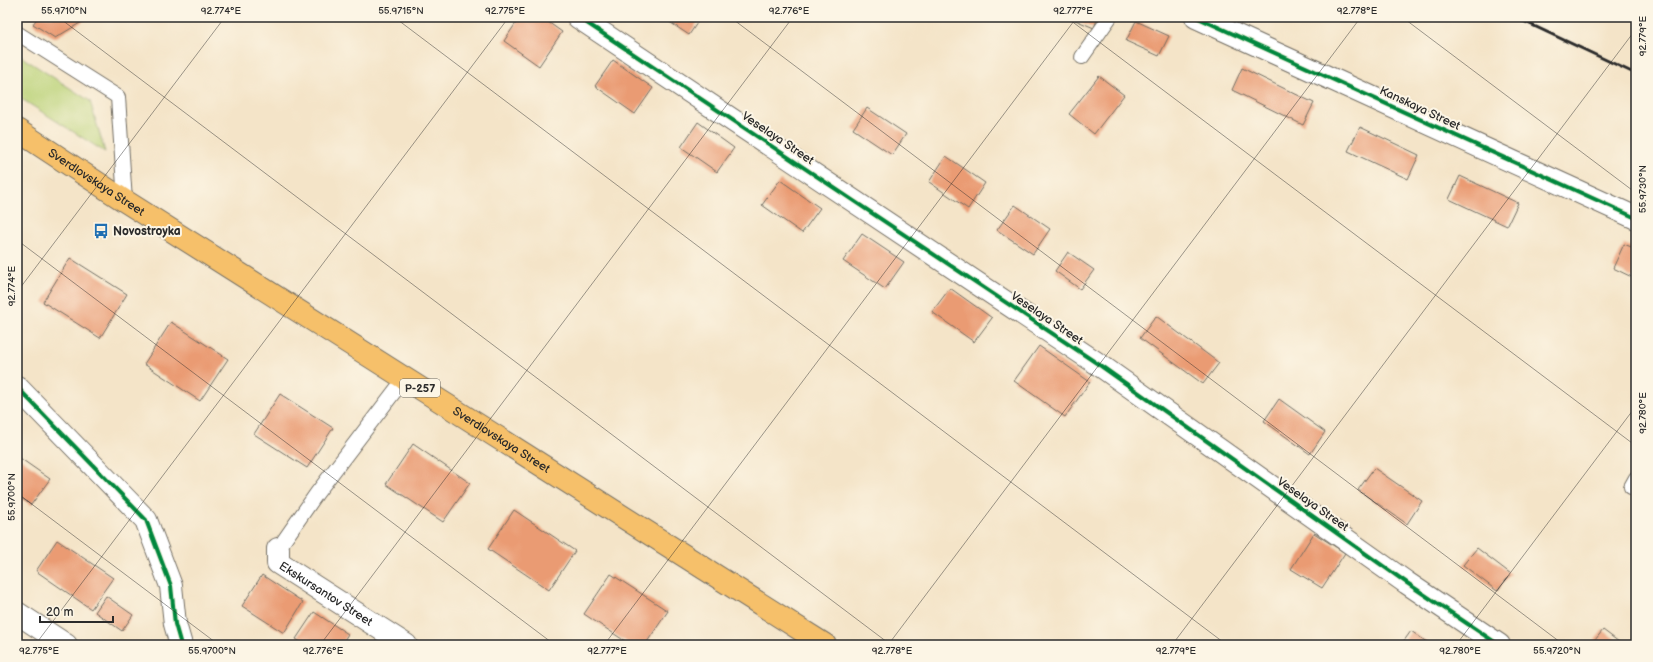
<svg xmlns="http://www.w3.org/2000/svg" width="1653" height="662" viewBox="0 0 1653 662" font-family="'Balsamiq Sans',sans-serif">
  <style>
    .green { fill: #bad277; stroke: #727e51 }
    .building { fill: #ea9b73 }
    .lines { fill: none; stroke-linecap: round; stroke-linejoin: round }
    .lane-casing { stroke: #716c62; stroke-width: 16 }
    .street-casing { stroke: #716c62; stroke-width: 24 }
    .highway-casing { stroke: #716c62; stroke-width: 24 }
    .lane { stroke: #fff; stroke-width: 14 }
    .street { stroke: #fff; stroke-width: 22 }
    .highway { stroke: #f6c06b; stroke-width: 22 }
    .rail { stroke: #2b2b2b; stroke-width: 3 }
    .cycleway-casing { stroke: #fcf5e5; stroke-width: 6 }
    .cycleway { stroke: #00873e; stroke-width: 4 }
    .ticks { fill: none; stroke: #2b2b2b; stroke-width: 1; stroke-opacity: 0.45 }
    .labels { text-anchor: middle; stroke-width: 4; stroke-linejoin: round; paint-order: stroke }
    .shield { fill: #fcf5e5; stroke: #6a6863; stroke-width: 1 }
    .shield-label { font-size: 11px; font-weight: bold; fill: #2b2b2b }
    .street-label { font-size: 12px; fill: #2b2b2b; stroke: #fcf5e5 }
    .poi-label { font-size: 12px; font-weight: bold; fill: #2b2b2b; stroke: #fcf5e5; text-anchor: start }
    .neatline { fill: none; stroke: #2b2b2b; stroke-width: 1.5 }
    .ticks-label { font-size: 10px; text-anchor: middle; fill: #2b2b2b }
  </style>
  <rect width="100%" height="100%" fill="#fcf5e5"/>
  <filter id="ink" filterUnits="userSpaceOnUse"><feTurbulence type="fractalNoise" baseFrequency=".025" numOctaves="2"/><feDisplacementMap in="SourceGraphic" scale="8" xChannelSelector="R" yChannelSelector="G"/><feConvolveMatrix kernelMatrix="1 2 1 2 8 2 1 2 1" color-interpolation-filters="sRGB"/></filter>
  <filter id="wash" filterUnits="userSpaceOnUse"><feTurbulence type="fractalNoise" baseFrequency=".012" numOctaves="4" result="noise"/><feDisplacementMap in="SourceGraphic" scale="16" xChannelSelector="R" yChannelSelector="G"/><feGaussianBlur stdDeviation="0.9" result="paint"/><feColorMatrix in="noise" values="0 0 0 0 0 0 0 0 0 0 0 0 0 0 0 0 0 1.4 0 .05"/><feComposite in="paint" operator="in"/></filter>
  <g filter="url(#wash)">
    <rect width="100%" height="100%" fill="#f4e4c8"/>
    <path class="green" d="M17,54L90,101L105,152L17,96Z"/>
    <g id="blocks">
      <g class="building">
        <path d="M38,17H90L55,38L33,24Z"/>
        <path d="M520,17H541L562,32L539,66L504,41Z"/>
        <path d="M662,17H701L689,35Z"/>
        <path d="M1068,17H1098L1094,28Z"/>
        <path d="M1136,21L1169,36L1159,56L1126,41Z"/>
        <path d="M613,60L653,88L635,114L595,86Z"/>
        <path d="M1242,68L1314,103L1303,125L1232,90Z"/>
        <path d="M1099,76L1124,95L1094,134L1069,114Z"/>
        <path d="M867,108L906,134L892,155L853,129Z"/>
        <path d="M698,122L734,148L717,172L681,147Z"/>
        <path d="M1360,127L1419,155L1408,179L1348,151Z"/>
        <path d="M946,156L985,183L968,209L929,182Z"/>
        <path d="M1460,176L1518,203L1507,226L1449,199Z"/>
        <path d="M780,180L820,208L802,233L762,205Z"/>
        <path d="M1015,205L1050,229L1033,254L997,230Z"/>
        <path d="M862,234L904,262L885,289L843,261Z"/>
        <path d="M1624,244L1636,249V279L1613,268Z"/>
        <path d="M1068,252L1094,270L1080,289L1055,271Z"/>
        <path d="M70,258L127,294L100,338L43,302Z"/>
        <path d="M950,288L992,318L974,342L932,312Z"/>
        <path d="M1156,316L1219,363L1203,384L1140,338Z"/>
        <path d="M171,322L228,359L200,401L144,364Z"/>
        <path d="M1039,346L1090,382L1065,417L1014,381Z"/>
        <path d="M280,394L333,428L307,468L254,434Z"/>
        <path d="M1279,399L1325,432L1310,454L1264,421Z"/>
        <path d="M413,444L470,483L443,522L386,484Z"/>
        <path d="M17,456L50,479L31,505L17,495Z"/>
        <path d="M1374,468L1422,501L1407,524L1358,490Z"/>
        <path d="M514,510L575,551L549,590L488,549Z"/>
        <path d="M1314,533L1345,553L1322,588L1291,569Z"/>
        <path d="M57,540L113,578L91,609L36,571Z"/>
        <path d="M1477,548L1511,574L1497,591L1463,565Z"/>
        <path d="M611,574L668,611L645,645H631L584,614Z"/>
        <path d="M262,575L303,602L284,633L242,606Z"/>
        <path d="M106,596L133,615L122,631L95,612Z"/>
        <path d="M314,612L348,634L341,645H305L296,639Z"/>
        <path d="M1603,630L1623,645H1591Z"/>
        <path d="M1411,631L1431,645H1401Z"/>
      </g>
    </g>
  </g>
  <g filter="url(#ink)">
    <use href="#blocks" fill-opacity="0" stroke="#716c62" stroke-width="1"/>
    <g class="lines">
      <defs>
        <g id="lane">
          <path d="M17,33L118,97L125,201"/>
          <path d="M1082,57L1110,17"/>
          <path d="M1631,487L1636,478"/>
          <path d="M278,549L317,493L404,379"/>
        </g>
        <g id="street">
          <path d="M578,17L1101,366L1407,583L1499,645"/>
          <path d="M1196,17L1636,218"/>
          <path d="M17,387L146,520L171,586L175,624L181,645"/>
          <path id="s1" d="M278,549V563L406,645"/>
          <path d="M17,613L66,645"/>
        </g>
        <g id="highway">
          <path id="s2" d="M17,130L125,201L825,645"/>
        </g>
      </defs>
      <use href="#lane" class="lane-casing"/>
      <use href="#street" class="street-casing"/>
      <use href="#highway" class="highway-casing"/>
      <use href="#lane" class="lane"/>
      <use href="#street" class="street"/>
      <use href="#highway" class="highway"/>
      <path class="rail" d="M1515,17L1636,74"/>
      <defs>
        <g id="cycleway">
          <path d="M578,17L1101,366L1407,583L1499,645"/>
          <path d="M1196,17L1636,218"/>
          <path d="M17,387L146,520L171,586L175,624L181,645"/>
        </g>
      </defs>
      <use href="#cycleway" class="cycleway-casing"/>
      <use href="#cycleway" class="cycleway"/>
    </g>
  </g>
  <path class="ticks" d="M58,17L891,645M394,17L1227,645M730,17L1564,645M1066,17L1636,446M1402,17L1636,193M17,240L555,645M17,292L225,17M17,493L219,645M35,645L509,17M320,645L793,17M604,645L1077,17M888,645L1361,17M1172,645L1636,29M1456,645L1636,406"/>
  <defs>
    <symbol id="bus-bare" viewBox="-9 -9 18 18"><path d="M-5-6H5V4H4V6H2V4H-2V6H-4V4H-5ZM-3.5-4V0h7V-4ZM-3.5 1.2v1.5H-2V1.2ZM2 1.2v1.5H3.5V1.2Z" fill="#1f6fb2" stroke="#fcf5e5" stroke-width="2.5" paint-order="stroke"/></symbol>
  </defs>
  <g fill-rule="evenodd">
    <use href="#bus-bare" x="90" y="220" width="22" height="22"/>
  </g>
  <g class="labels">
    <rect class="shield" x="400" y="379" width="40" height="18" rx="3"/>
    <g class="shield-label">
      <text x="420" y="392">Р-257</text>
    </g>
    <g class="street-label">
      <text transform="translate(1420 108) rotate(25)" y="4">Kanskaya Street</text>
      <text transform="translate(778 138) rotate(34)" y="4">Veselaya Street</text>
      <text dy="4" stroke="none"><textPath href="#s2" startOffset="95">Sverdlovskaya Street</textPath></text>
      <text transform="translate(1047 318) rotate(34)" y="4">Veselaya Street</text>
      <text dy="4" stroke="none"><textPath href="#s2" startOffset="575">Sverdlovskaya Street</textPath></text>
      <text transform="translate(1313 504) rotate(35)" y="4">Veselaya Street</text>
      <text dy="4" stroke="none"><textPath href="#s1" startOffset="71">Ekskursantov Street</textPath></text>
    </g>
    <g class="poi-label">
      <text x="113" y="235">Novostroyka</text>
    </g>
  </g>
  <rect width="1653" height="662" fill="none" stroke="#fcf5e5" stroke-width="44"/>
  <path d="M40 616v6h73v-6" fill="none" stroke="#2b2b2b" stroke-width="2"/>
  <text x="46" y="616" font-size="12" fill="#2b2b2b" stroke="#fcf5e5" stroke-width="3" paint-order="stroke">20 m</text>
  <rect x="22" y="22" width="1609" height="618" class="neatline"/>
  <g class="ticks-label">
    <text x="64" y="14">55.9710°N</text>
    <text x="221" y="14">92.774°E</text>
    <text x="401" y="14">55.9715°N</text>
    <text x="505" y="14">92.775°E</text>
    <text x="789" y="14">92.776°E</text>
    <text x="1073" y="14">92.777°E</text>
    <text x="1357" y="14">92.778°E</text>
    <text transform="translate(1642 36) rotate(-90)" y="4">92.779°E</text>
    <text transform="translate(1642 189) rotate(-90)" y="4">55.9730°N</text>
    <text transform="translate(11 286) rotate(-90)" y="4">92.774°E</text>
    <text transform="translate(1642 413) rotate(-90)" y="4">92.780°E</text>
    <text transform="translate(11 497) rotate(-90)" y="4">55.9700°N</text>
    <text x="39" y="654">92.775°E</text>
    <text x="212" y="654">55.9700°N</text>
    <text x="323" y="654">92.776°E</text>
    <text x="607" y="654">92.777°E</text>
    <text x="892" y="654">92.778°E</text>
    <text x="1176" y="654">92.779°E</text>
    <text x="1460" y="654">92.780°E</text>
    <text x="1557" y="654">55.9720°N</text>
  </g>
</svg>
